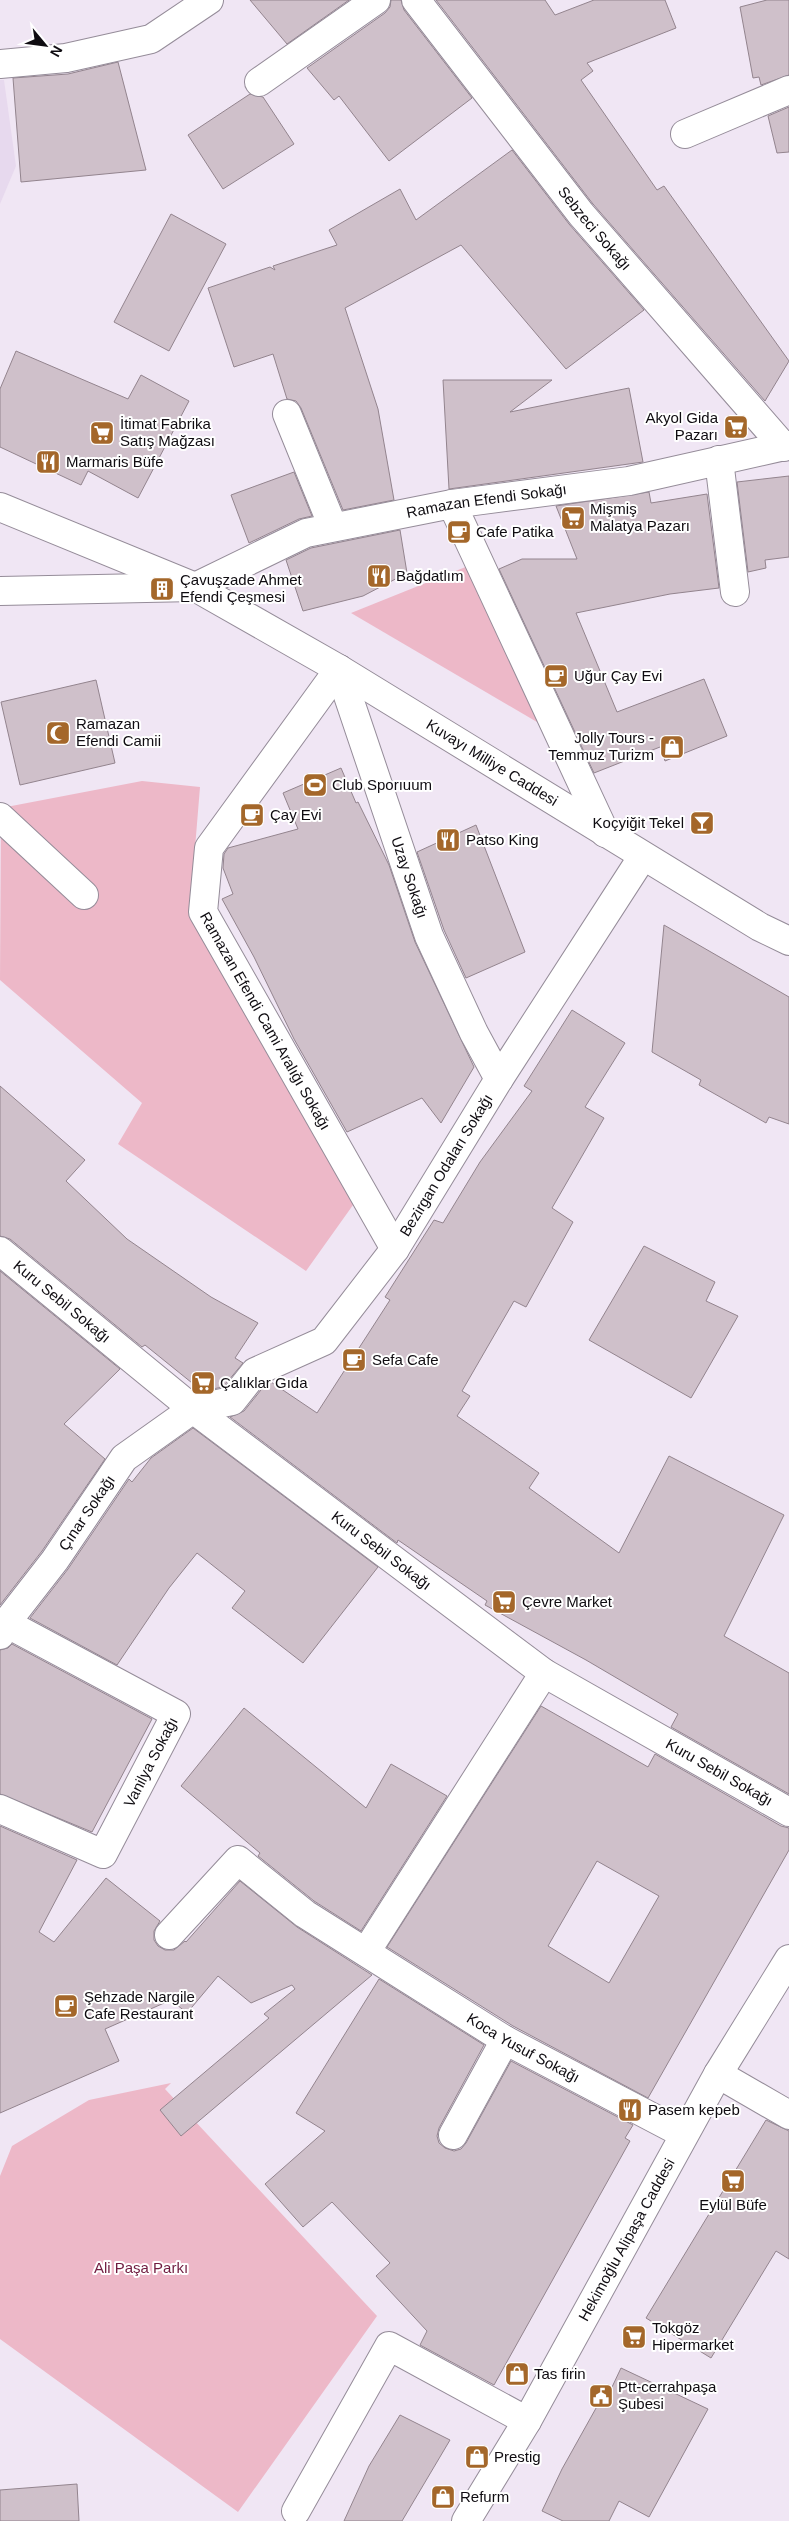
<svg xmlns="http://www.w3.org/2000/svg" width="789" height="2521" viewBox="0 0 789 2521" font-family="Arial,sans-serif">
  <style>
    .built { fill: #e7d9ee }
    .green { fill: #edb8c8 }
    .building { fill: #cfc0ca; stroke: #93848e; fill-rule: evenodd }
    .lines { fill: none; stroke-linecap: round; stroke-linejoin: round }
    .minor-casing { stroke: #958c99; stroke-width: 30 }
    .minor { stroke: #fff; stroke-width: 28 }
    .labels { text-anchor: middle; stroke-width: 4; stroke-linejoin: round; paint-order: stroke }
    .street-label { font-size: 15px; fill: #0f0c11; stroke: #fff }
    .poi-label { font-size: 15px; fill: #0f0c11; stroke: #fff; text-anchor: start }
    .park-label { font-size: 15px; fill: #701c40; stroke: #fff }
  </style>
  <rect width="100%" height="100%" fill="#f0e6f4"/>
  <path class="built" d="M0,80H4L16,166L0,204Z"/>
  <g class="green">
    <path d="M473,564L554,732L351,613Z"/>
    <path d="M142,781L200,787L190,909L358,1198L306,1271L118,1144L142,1103L0,980L1,808Z"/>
    <path d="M171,2083L165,2089L377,2316L238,2512L0,2339V2176L12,2146L89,2100Z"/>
  </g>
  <g class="building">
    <path d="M250,0H349L287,44Z"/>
    <path d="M391,0H401L404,10L472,98L389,161L339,96L334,100L307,68L385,13L390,7Z"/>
    <path d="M436,0H545L555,15L594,0H665L676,28L587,63L593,71L581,80L657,190L664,186L789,361L765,401L593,204Z"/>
    <path d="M767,0H789V75L761,85L759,77L753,78L740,7Z"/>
    <path d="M118,62L146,170L21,182L13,78L68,74Z"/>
    <path d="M250,94L263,97L294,144L223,189L188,135Z"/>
    <path d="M789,107V152L777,153L768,116Z"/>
    <path d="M512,150L569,224L644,310L566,369L461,245L345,308L378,409L394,500L343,510L301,408L296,401L287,399L273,354L234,367L208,288L270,267L275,270L273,266L337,245L329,230L400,189L416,220Z"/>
    <path d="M171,214L226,244L169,351L114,322Z"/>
    <path d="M16,351L128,399L141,375L189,401L138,498L88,471L81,485L0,447V389Z"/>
    <path d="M443,380H552L510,412L629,388L643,462L449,489Z"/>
    <path d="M294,472L312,516L299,519L249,543L231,495Z"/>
    <path d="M789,476V557L765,560L766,568L748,572L737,482Z"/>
    <path d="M649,492L651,503L707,494L719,588L670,594L576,613L617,712L704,679L727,736L665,761L660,747L594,773L499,569L522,559H577L556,506Z"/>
    <path d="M400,530L407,573L363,596L303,611L286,560L311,548Z"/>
    <path d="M96,680L115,763L20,785L1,702Z"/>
    <path d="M341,768L356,803L358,802L389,865L415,942L474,1067L441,1123L422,1098L347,1132L294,1039L254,957L222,899L233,894L223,868L224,854L228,848L298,829L283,793Z"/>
    <path d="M476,825L525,952L466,978L444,930L417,852Z"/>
    <path d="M664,925L789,997V1124L769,1117L766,1123L699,1085L701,1080L652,1052Z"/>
    <path d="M572,1010L625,1043L585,1107L604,1118L552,1208L573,1222L526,1307L514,1301L462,1391L470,1396L457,1416L539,1473L529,1488L619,1553L669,1456L784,1515L724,1636L789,1673V1794L671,1727L678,1714L586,1660L485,1605L487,1601L398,1540L397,1543L230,1417L244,1411L265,1385L271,1382L317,1413L390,1300L385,1297L434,1220L443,1223L480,1162L532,1091L524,1086Z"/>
    <path d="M0,1086L85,1160L66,1181L127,1239L211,1297L258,1323L235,1358L243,1363L223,1387L202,1391L145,1345L142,1347L10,1239L0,1236Z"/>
    <path d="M644,1246L715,1282L706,1301L738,1316L691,1398L589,1340Z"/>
    <path d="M0,1271L120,1369L64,1424L105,1459L42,1551L0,1605Z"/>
    <path d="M193,1428L378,1567L303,1663L232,1608L245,1591L197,1553L169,1588L117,1665L30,1618L68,1569L129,1479L132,1482L151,1458Z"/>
    <path d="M12,1644L152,1719L92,1832L0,1794V1650L8,1648Z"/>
    <path d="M541,1706L648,1767L655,1754L781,1826L789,1828V1850L648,2098L513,2026L387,1947ZM597,1861L659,1896L609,1983L548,1946Z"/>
    <path d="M244,1708L366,1808L391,1764L447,1796L361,1931L314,1901L258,1856L260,1853L181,1786Z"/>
    <path d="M0,1826L77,1860L39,1932L54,1942L106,1878L160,1921L154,1931V1940L158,1946L165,1950H174L185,1941L186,1942L240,1881L297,1927L372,1975L181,2136L160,2110L269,2018L264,2014L295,1989L292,1985L251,2003L218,1976L187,2013L171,2000L105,2029L119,2061L0,2113Z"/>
    <path d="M379,1979L484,2045L439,2128L437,2136L439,2143L445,2148L454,2151L461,2149L466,2143L511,2061L633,2125L625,2138L630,2141L494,2385L420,2345L427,2331L376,2276L390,2263L332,2202L303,2227L265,2184L325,2131L296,2113Z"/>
    <path d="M766,2120L789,2131V2259L776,2251L711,2358L646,2318Z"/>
    <path d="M621,2368L708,2409L649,2517L619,2501L609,2521H563L542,2511L562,2469L600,2401L604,2404Z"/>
    <path d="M400,2415L450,2440L402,2521H344L369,2466Z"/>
    <path d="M77,2484L79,2521H0V2490Z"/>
  </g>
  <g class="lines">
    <defs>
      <g id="minor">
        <path id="s1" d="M416,0L581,214L784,447"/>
        <path d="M0,64L66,58L151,39L209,0"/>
        <path d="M259,82L376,0"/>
        <path d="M685,134L789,90"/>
        <path d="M287,414L333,527"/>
        <path d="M719,460L735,592"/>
        <path d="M452,504L605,833"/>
        <path id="s2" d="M0,507L195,587L339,669L760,927L789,941"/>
        <path id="s3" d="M0,591L195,587L306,533L452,504L629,481L789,445"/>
        <path id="s4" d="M339,669L209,848L203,912L395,1249"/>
        <path id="s5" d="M339,669L429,936L474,1033L499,1079"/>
        <path d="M0,817L84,895"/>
        <path id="s6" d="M0,1251L193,1409L544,1673L789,1812"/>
        <path id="s7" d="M0,1635L6,1623L55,1560L124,1458L193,1409L232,1401L255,1372L324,1341L395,1249L499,1079L643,856"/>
        <path id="s8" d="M0,1809L103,1854L176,1714L6,1623"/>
        <path id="s9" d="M169,1935L238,1860L305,1914L505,2040L684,2134"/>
        <path d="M366,1952L544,1673"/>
        <path d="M718,2074L789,2115"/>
        <path d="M453,2135L505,2040"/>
        <path d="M296,2511L389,2346L527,2421"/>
        <path id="s10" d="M466,2521L527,2421L718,2074L789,1959"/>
      </g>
    </defs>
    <use href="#minor" class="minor-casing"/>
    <use href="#minor" class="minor"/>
  </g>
  <defs>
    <symbol id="supermarket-square" viewBox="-11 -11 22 22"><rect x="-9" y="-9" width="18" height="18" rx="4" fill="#a4672a" stroke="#fff"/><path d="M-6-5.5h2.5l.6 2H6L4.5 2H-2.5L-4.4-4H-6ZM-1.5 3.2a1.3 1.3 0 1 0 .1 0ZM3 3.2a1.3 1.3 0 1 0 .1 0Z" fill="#fff"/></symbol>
    <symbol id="restaurant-square" viewBox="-11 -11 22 22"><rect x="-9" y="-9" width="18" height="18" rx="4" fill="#a4672a" stroke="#fff"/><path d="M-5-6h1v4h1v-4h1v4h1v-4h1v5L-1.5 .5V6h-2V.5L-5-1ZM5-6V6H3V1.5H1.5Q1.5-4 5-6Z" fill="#fff"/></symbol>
    <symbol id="cafe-square" viewBox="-11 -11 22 22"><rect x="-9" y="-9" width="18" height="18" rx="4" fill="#a4672a" stroke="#fff"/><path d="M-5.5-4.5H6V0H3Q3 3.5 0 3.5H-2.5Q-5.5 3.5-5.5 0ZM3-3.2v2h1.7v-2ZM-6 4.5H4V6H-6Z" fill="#fff"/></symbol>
    <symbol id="building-square" viewBox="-11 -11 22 22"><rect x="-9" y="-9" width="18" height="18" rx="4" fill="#a4672a" stroke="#fff"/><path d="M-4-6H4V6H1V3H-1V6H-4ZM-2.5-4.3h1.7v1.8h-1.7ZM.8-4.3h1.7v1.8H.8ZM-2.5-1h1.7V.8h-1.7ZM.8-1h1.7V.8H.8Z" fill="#fff"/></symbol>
    <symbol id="mosque-square" viewBox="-11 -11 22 22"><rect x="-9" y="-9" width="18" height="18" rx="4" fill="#a4672a" stroke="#fff"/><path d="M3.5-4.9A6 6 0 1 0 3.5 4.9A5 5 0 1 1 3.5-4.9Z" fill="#fff"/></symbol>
    <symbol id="shop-square" viewBox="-11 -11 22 22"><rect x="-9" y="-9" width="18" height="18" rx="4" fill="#a4672a" stroke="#fff"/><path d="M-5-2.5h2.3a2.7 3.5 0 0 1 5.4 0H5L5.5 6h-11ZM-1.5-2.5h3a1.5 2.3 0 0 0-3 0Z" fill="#fff"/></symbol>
    <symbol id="stadium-square" viewBox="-11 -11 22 22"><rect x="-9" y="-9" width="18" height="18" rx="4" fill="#a4672a" stroke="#fff"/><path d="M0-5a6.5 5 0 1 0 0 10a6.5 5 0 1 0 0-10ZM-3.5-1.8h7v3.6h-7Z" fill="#fff"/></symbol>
    <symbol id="bar-square" viewBox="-11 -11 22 22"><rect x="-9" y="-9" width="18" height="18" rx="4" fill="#a4672a" stroke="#fff"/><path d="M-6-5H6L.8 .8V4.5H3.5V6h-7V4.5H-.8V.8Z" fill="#fff"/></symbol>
    <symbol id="civic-square" viewBox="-11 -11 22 22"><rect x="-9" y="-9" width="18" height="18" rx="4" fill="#a4672a" stroke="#fff"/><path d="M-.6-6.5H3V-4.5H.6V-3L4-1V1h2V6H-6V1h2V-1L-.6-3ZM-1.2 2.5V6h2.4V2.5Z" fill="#fff"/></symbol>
  </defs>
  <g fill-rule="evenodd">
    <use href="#supermarket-square" x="722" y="413" width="28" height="28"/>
    <use href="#supermarket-square" x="88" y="419" width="28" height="28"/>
    <use href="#restaurant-square" x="34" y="448" width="28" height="28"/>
    <use href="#supermarket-square" x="559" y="504" width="28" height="28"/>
    <use href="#cafe-square" x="445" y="518" width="28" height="28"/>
    <use href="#restaurant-square" x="365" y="562" width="28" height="28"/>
    <use href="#building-square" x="148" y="575" width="28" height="28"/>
    <use href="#cafe-square" x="542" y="662" width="28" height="28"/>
    <use href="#mosque-square" x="44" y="719" width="28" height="28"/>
    <use href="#shop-square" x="658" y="733" width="28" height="28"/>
    <use href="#stadium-square" x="301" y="771" width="28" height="28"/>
    <use href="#cafe-square" x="238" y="801" width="28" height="28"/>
    <use href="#bar-square" x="688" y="809" width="28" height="28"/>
    <use href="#restaurant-square" x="434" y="826" width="28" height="28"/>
    <use href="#cafe-square" x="340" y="1346" width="28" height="28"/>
    <use href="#supermarket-square" x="189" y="1369" width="28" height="28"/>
    <use href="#supermarket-square" x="490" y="1588" width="28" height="28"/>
    <use href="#cafe-square" x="52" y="1992" width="28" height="28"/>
    <use href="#restaurant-square" x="616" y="2096" width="28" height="28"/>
    <use href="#supermarket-square" x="719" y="2167" width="28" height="28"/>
    <use href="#supermarket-square" x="620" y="2323" width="28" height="28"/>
    <use href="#shop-square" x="503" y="2360" width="28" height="28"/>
    <use href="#civic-square" x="587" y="2382" width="28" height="28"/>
    <use href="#shop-square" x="463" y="2443" width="28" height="28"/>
    <use href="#shop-square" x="429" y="2483" width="28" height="28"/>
  </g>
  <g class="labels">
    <g class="street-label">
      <text dy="5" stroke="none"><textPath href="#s1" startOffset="290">Sebzeci Sokağı</textPath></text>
      <text dy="5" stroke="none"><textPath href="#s3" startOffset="502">Ramazan Efendi Sokağı</textPath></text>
      <text dy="5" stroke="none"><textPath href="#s2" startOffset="556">Kuvayı Milliye Caddesi</textPath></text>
      <text dy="5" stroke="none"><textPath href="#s5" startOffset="220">Uzay Sokağı</textPath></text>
      <text dy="5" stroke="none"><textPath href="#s4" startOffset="411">Ramazan Efendi Cami Aralığı Sokağı</textPath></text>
      <text dy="5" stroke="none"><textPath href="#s7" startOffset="668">Bezirgan Odaları Sokağı</textPath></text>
      <text dy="5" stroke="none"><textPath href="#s6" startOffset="80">Kuru Sebil Sokağı</textPath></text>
      <text dy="5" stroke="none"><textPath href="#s7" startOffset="150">Çınar Sokağı</textPath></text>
      <text dy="5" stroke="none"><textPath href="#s6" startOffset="485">Kuru Sebil Sokağı</textPath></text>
      <text dy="5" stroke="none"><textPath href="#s8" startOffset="216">Vanilya Sokağı</textPath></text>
      <text dy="5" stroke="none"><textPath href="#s6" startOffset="890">Kuru Sebil Sokağı</textPath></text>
      <text dy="5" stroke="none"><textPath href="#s9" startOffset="444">Koca Yusuf Sokağı</textPath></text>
      <text dy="5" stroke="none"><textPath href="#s10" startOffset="324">Hekimoğlu Alipaşa Caddesi</textPath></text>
    </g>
    <g class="poi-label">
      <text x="718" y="423" text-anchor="end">Akyol Gida<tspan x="718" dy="17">Pazarı</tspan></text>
      <text x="120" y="429">İtimat Fabrika<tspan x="120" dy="17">Satış Mağzası</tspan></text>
      <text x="66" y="467">Marmaris Büfe</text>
      <text x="590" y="514">Mişmiş<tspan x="590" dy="17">Malatya Pazarı</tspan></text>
      <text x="476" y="537">Cafe Patika</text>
      <text x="396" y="581">Bağdatlım</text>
      <text x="180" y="585">Çavuşzade Ahmet<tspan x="180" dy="17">Efendi Çeşmesi</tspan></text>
      <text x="574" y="681">Uğur Çay Evi</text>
      <text x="76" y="729">Ramazan<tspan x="76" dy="17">Efendi Camii</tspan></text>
      <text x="654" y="743" text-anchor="end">Jolly Tours -<tspan x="654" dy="17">Temmuz Turizm</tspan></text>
      <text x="332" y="790">Club Sporıuum</text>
      <text x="270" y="820">Çay Evi</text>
      <text x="684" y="828" text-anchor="end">Koçyiğit Tekel</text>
      <text x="466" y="845">Patso King</text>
      <text x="372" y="1365">Sefa Cafe</text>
      <text x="220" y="1388">Çalıklar Gıda</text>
      <text x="522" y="1607">Çevre Market</text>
      <text x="84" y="2002">Şehzade Nargile<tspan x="84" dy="17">Cafe Restaurant</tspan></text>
      <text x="648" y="2115">Pasem kepeb</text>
      <text x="733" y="2210" text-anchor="middle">Eylül Büfe</text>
      <text x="652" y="2333">Tokgöz<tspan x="652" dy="17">Hipermarket</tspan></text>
      <text x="534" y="2379">Tas firin</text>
      <text x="618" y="2392">Ptt-cerrahpaşa<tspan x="618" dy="17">Şubesi</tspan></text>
      <text x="494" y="2462">Prestig</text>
      <text x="460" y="2502">Refurm</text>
    </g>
    <g class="park-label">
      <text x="141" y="2273">Ali Paşa Parkı</text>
    </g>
  </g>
  <g transform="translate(45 45) rotate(119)" stroke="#ffffff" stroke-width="4" paint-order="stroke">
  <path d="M0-4L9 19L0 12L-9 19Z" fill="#0f0c11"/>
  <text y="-8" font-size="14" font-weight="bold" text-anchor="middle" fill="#0f0c11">N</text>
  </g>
</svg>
